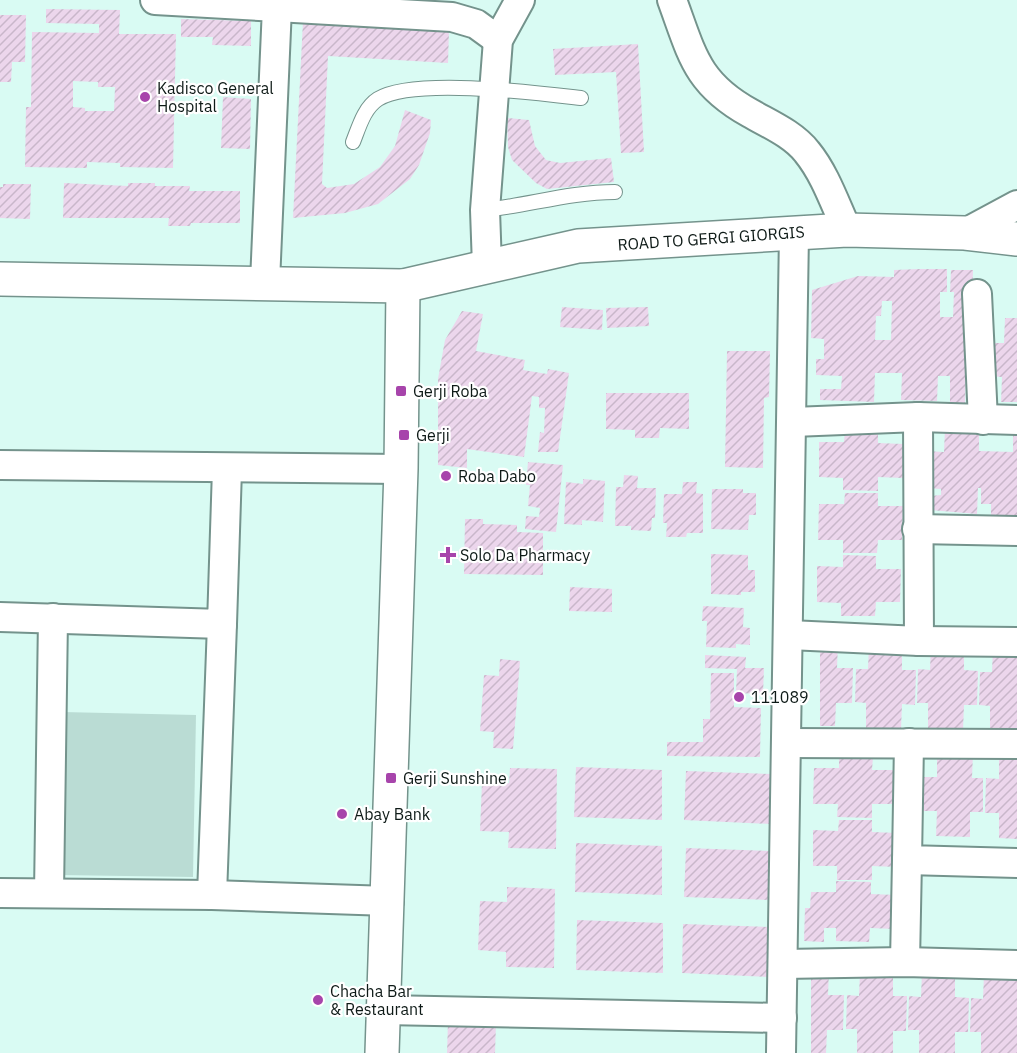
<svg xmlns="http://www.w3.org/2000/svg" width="1017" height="1053" viewBox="0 0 1017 1053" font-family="'IBM Plex Sans',sans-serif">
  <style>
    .green { fill: #badcd4 }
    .building { fill: url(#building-hatch); fill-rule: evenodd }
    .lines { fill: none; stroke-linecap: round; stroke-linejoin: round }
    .service-casing { stroke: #74938c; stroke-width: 16 }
    .minor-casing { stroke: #74938c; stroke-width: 32 }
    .secondary-casing { stroke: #74938c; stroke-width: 36 }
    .primary-casing { stroke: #74938c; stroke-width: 36 }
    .service { stroke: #fff; stroke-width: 14 }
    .minor { stroke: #fff; stroke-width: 28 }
    .secondary { stroke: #fff; stroke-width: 33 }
    .primary { stroke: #fff; stroke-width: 33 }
    .poi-dot { fill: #a744ab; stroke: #fff; stroke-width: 2 }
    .labels { text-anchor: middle; stroke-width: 4.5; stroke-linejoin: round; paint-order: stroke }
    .poi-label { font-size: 16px; fill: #0e1a17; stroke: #fff; text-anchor: start }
    .street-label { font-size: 16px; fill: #0e1a17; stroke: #fff }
  </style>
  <defs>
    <pattern id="building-hatch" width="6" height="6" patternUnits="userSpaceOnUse" patternTransform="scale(1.5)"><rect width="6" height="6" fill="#ecd6ec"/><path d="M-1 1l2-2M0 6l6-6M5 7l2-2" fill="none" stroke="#c9b7ca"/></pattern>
  </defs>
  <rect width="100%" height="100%" fill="#d9fbf3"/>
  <path class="green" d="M62,712L196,715L193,877L59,875Z"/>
  <g class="building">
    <path d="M46,9L120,10L119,34H176L173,168L120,167V163L87,162V168L25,167L26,107H31L32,32L99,33V24L46,23ZM73,81L98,82V87H115L114,111H85V108L73,107Z"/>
    <path d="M0,15H26L25,62H12L11,82H0Z"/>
    <path d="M181,19L251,21V46L212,45L213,37H181Z"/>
    <path d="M303,21L449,30L448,63L328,56L322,184L327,188L354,184L380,167L395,146L405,110L431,120L430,133L419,165L410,179L378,204L345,213L293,218Z"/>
    <path d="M638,44L644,152L621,153L616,72L555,75L553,49Z"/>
    <path d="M223,97L251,99L250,149L221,148Z"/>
    <path d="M507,118L529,120L535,146L546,160L560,163L611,158L614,182L547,189L536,183L512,160L508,147Z"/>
    <path d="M64,183L128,186V183H155V186H190L189,191H240V223H191L190,226H168L169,218H63Z"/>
    <path d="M3,184H31L30,219L0,218V187H3Z"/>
    <path d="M919,269H947V292H940V317H953L954,292H950L951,270H973L970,363H966L965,404L950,403V376H938L937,401L901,400L902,373H875L874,402L820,400V389H841L842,376L816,375V359H824V339L811,338L812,290L858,276L894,277V270ZM882,301H892L891,340H875L876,316H881Z"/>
    <path d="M562,307L603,310L602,330L560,327Z"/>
    <path d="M648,307L649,326L607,328L606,308Z"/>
    <path d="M462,311L483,314L476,351L525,360L523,370L547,374L548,369L569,373L558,452H538L540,432L544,433L545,408H539V397L532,396L524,457L467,449V468L438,465V379L445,340Z"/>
    <path d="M1005,318H1017V402H1001L1002,377L990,376L991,343H1004Z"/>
    <path d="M727,351H770L769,397L764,398L763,468L725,467Z"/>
    <path d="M606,393H689V429L660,428L659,438H635V430L606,429Z"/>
    <path d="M945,428L979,429V451L1013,452V428H1017V515H991V504H981V488H978L977,514L930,510L931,496L941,495V489L925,488V451L944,452Z"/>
    <path d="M845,430L878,431V443L903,444V478L878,477V491L843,490V478L819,477V442H844Z"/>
    <path d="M528,462L563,465L556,532L525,529L526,516L539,517L540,508L528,506L530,485H526Z"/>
    <path d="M624,475L638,476L637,488H656L655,518H652L651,531L631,530V526H615L616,487H623Z"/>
    <path d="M583,479L605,481L603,522L582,520V525L564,524L566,482L583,484Z"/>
    <path d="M683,482H697L696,493L703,494V533H687L686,537H666L667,523H663L664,494H682Z"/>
    <path d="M712,489H743V493H756V515H749L748,530L711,529Z"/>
    <path d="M845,493H878V506H903L902,540H878L877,553H843V540H818L819,504H844Z"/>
    <path d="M465,519H483V524L517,525V532L543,533V575L464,574Z"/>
    <path d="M711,554L748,555V570H755V592H741V595L711,594Z"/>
    <path d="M843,555L876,556V569H901L900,602H876L875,616H841V603L817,602V566L843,567Z"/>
    <path d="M570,587L612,589V612L569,611Z"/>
    <path d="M703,606L744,608L743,627L750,628V645L736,644V648L706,647L707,621H702Z"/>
    <path d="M820,643H838L837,668H853L852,703H836L835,726H820Z"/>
    <path d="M869,644L902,645V670H916L915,705L902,704L901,729L866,728V703L855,702L856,669H868Z"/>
    <path d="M931,645H964V670L978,671L977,705H964L963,730L928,729V703H917L918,669L930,670Z"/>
    <path d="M993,647H1017V732L990,731V706L979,705L980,672H992Z"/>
    <path d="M705,655L746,657L745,668H764L763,694L736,693L737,669L705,668Z"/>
    <path d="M500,659L520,661L513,749L493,748L494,732L480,731L484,675L499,676Z"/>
    <path d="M711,673H734V707L761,708L760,757L667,756V742H703V719H710Z"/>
    <path d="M937,752L973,753L972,778H983V812H970V837L936,836L937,811H923L924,777H937Z"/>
    <path d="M999,754H1017V839L999,838V813H985L986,778L999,779Z"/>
    <path d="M839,757H873L872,770H898L897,804H872V818L837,817L838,804H813L814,768H839Z"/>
    <path d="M576,767L662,770V820L574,817Z"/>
    <path d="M510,768L557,769L556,849L508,848L509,832L480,831L482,782L509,783Z"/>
    <path d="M686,771L771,774V824L684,820Z"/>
    <path d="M839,820H872V832L897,833V867L872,866V880H837V866H813V830L838,831Z"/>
    <path d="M576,843L662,846V895L575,892Z"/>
    <path d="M686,848L772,851V900L684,897Z"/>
    <path d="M836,881L871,882V894L896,895L895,929L870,928L869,942L836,941V928H824V942L804,941L805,908H810L811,892H836Z"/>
    <path d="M507,887L555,889L554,968L506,967V952L478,950L480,901L507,902Z"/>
    <path d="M577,920L663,923V973L576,970Z"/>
    <path d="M683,924L769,927V977L682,973Z"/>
    <path d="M811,969L829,970L828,995H844L843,1030H827L826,1053H811Z"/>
    <path d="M860,971H893V996H907L906,1031H893V1053H857V1029H846L847,995L859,996Z"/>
    <path d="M922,971L955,972V997L969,998L968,1032H955V1053H919V1030H908L909,996L921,997Z"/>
    <path d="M984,974H1017V1053H981V1032H970L971,998L983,999Z"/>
    <path d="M448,1021L496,1023L495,1053H447Z"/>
  </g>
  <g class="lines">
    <defs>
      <g id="service">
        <path d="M353,142C359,127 364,108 378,99C413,77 538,93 581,98"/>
        <path d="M485,210C530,205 571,192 615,192"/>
      </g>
      <g id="minor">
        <path d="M155,0L277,7L265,282"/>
        <path d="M278,0L277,7L452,17L476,24L498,40"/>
        <path d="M672,0C692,54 696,83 750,113C769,124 793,134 807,152C825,174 835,204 847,230"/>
        <path d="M965,233L1017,205"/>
        <path d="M487,266L485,210L498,40L520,0"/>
        <path d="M977,294L983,420"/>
        <path d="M793,422L918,417L1017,420"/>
        <path d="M0,465L401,469"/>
        <path d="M917,529L1017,531"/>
        <path d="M0,617L222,624L227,469"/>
        <path d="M789,635L919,641L918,417"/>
        <path d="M919,641L1017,642"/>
        <path d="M787,743L1017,744"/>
        <path d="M909,743L907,860L1017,863"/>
        <path d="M0,893L212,895L389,901"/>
        <path d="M49,893L53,618"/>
        <path d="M212,895L222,624"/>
        <path d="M905,962L907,860"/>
        <path d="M783,964L905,962L1017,965"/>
        <path d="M384,1010L782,1018"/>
        <path d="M781,1053L794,233"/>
      </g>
      <path id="secondary" d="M403,286L578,246L847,230L965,233L1017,239"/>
      <path id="primary" d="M0,279L403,286L401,469L382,1053"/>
    </defs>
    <use href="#service" class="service-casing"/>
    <use href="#minor" class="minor-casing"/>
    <use href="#secondary" class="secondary-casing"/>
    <use href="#primary" class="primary-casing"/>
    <use href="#service" class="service"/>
    <use href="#minor" class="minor"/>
    <use href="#secondary" class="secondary"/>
    <use href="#primary" class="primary"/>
  </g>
  <g class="poi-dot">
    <circle cx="145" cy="97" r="6"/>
    <rect x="395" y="385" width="12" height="12" rx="3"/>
    <rect x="398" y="429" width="12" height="12" rx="3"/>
    <circle cx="446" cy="476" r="6"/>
    <path d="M445 546h6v6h6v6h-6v6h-6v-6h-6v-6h6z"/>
    <circle cx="739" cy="697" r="6"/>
    <rect x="385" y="772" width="12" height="12" rx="3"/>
    <circle cx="342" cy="814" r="6"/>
    <circle cx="318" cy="1000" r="6"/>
  </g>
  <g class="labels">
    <g class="poi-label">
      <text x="157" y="94">Kadisco General<tspan x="157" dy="18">Hospital</tspan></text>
      <text x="413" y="397">Gerji Roba</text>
      <text x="416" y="441">Gerji</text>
      <text x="458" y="482">Roba Dabo</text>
      <text x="460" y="561">Solo Da Pharmacy</text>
      <text x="751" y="703">111089</text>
      <text x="403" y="784">Gerji Sunshine</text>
      <text x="354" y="820">Abay Bank</text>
      <text x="330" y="997">Chacha Bar<tspan x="330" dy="18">&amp; Restaurant</tspan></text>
    </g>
    <g class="street-label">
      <text transform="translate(711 238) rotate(-4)" y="6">ROAD TO GERGI GIORGIS</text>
    </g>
  </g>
</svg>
